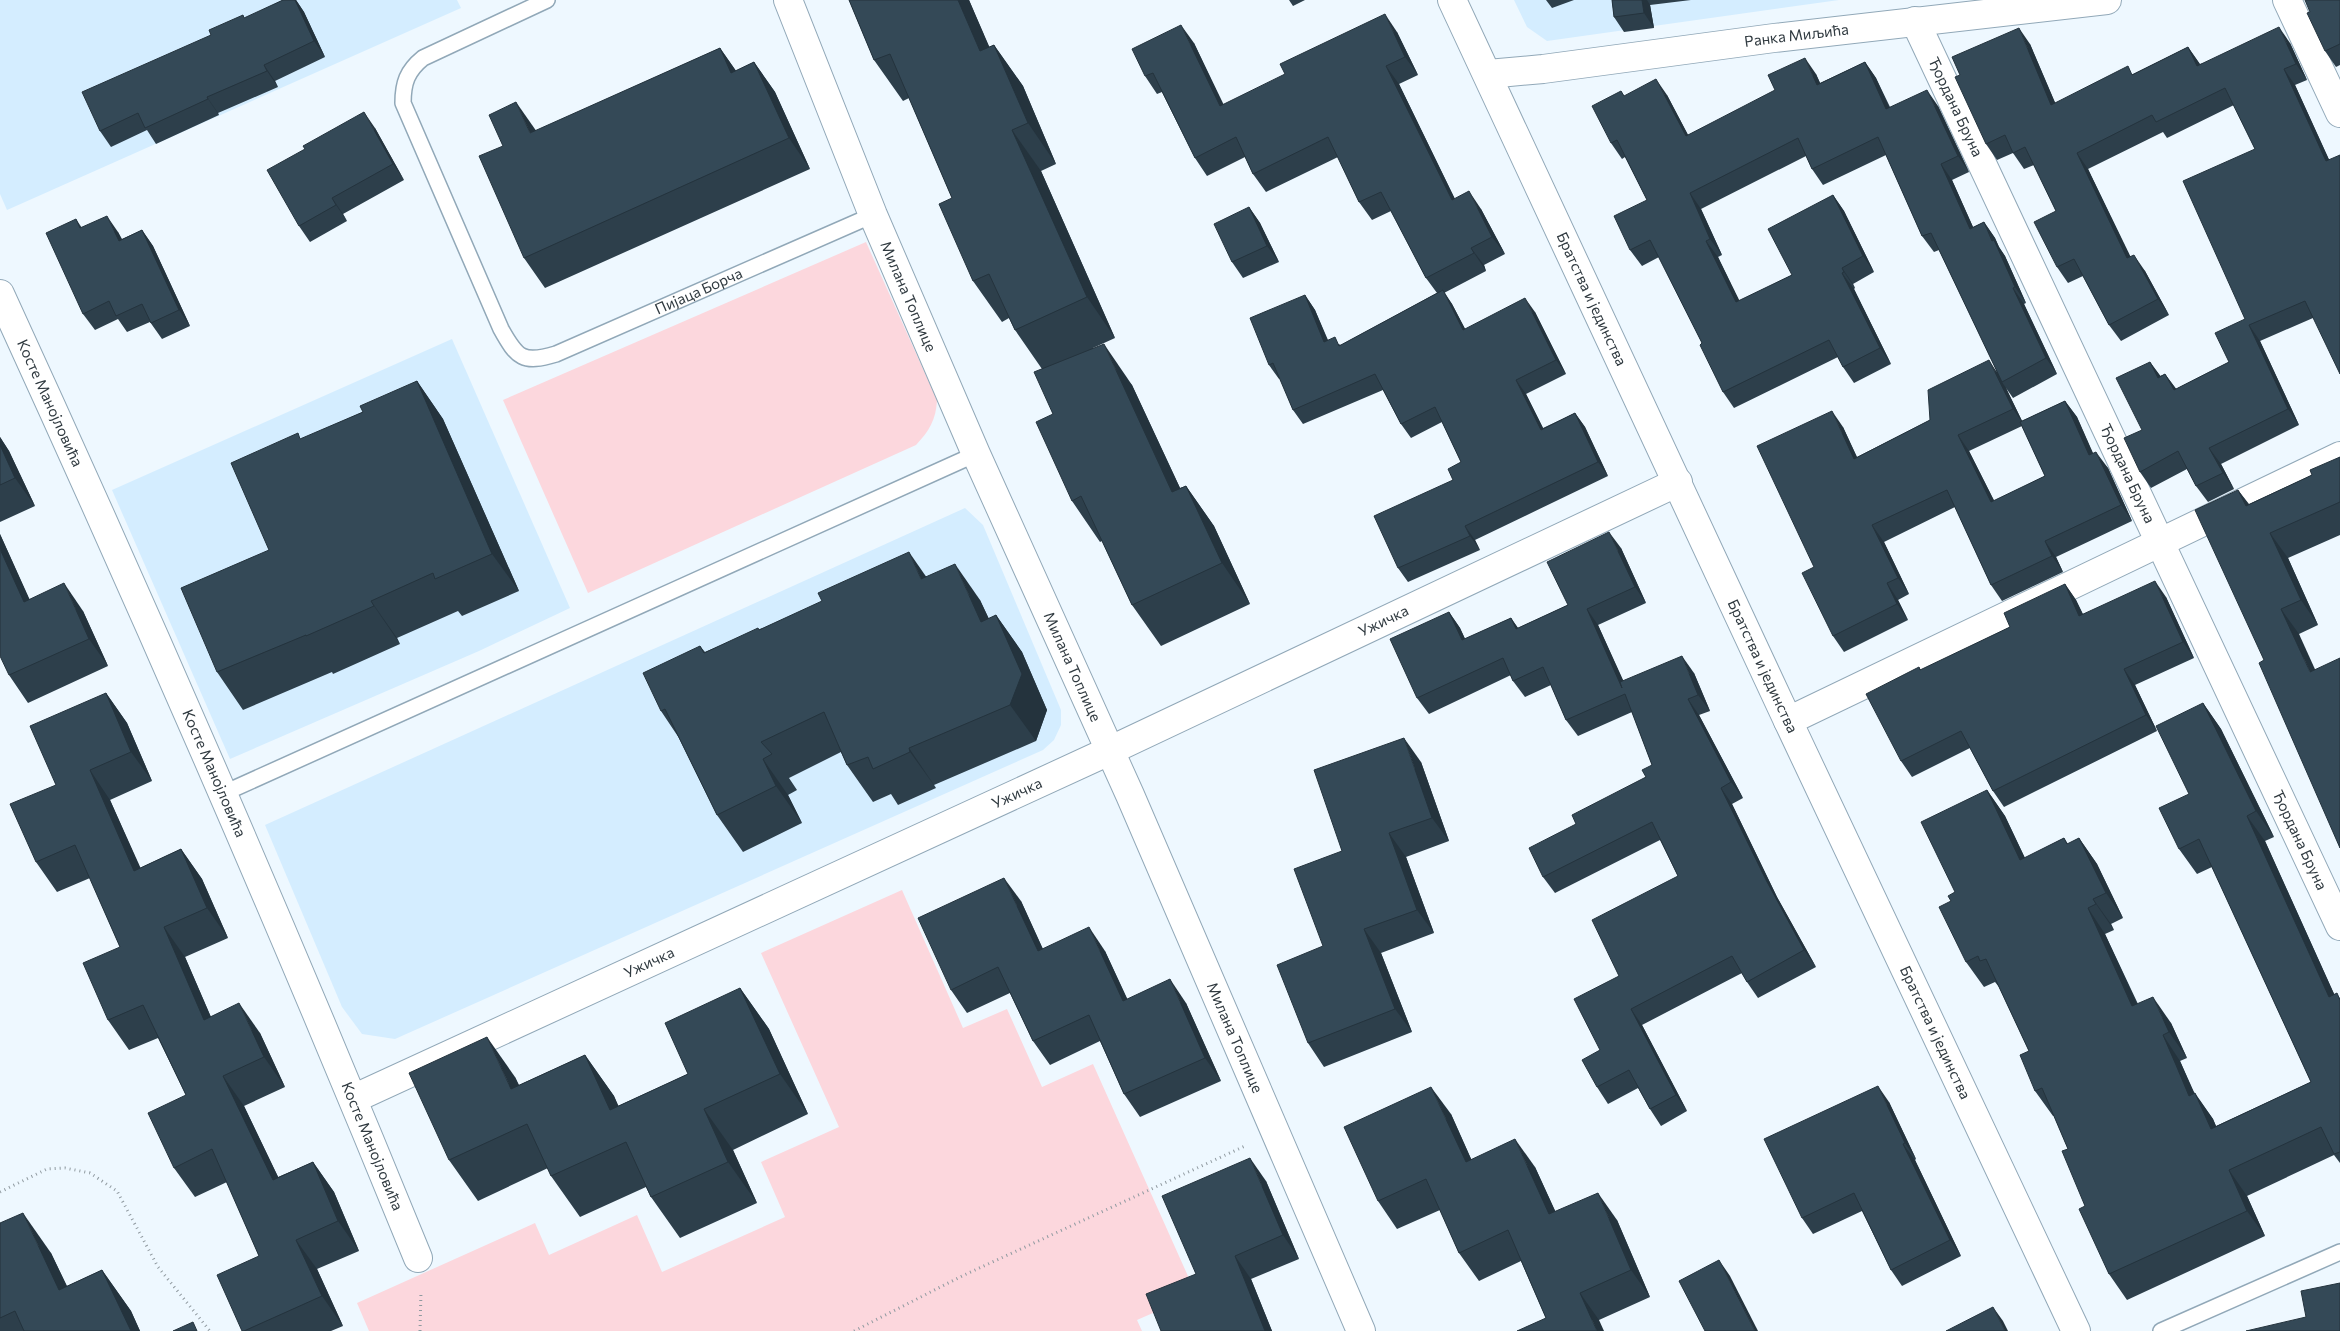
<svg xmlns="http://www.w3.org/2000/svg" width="2340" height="1331" viewBox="0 0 2340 1331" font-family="Commissioner,sans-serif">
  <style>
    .built { fill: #d4edff }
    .green { fill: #fcd7dd }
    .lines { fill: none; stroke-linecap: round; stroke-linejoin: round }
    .service-casing { stroke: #91a8b8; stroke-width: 18 }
    .minor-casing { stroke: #91a8b8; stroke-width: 30 }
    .tertiary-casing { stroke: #91a8b8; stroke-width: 30 }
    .path { stroke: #909aa0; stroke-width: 3; stroke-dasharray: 1 4; stroke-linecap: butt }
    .service { stroke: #fff; stroke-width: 15 }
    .minor { stroke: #fff; stroke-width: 28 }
    .tertiary { stroke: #fff; stroke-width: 28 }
    .wall { fill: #2d3f4b; fill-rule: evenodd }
    .shaded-wall { fill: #24333d }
    .building { fill: #344957; stroke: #24333d }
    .labels { text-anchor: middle; stroke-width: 5; stroke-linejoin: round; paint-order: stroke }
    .street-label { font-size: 15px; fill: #303a40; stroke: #eef8ff }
  </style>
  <rect width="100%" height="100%" fill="#eef8ff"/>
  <g class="built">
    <path d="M0,0H457L461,8L7,210L0,194Z"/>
    <path d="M1514,0H1839L1547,41L1527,27Z"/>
    <path d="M452,339L570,608L479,651L230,759L112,490Z"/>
    <path d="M965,508L983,525L1061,710V725L1054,740L1043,750L395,1039L362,1034L342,1007L265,825Z"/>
  </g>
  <g class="green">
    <path d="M866,242L937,400C936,420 929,431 916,445L588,593L503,400Z"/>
    <path d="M902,890L963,1028L1007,1009L1042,1087L1093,1064L1196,1294L1137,1320L1142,1331H369L357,1303L535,1223L549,1255L637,1215L662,1272L785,1217L761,1162L839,1127L761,953Z"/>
  </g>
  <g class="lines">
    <defs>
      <g id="service">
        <path id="s1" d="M547,0L423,58C407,71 403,83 403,103L501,329C517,358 523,364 556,354L873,215"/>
        <path d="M222,794L976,454"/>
        <path d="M2161,1331L2340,1252"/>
      </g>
      <g id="minor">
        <path id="s2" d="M788,0L873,215L976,454L1130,795L1361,1331"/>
        <path d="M2287,0L2340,113"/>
        <path id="s3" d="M1915,21L2340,926"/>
        <path id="s4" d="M1488,74L1543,69L1774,38L2107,0"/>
        <path id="s5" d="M0,294C146,612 286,934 418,1258"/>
        <path d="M1788,721L2340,456"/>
        <path id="s6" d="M353,1099L1109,751L1678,482"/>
      </g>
      <g id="tertiary">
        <path id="s7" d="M1452,0L1788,721L2076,1331"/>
      </g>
    </defs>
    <use href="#service" class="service-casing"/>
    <use href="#minor" class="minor-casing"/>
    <use href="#tertiary" class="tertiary-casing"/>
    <g class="path">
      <path d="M0,1192L47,1169L65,1168L90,1173L117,1191L158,1267L210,1331"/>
      <path d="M420,1331L421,1291"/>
      <path d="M854,1331L962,1276L1245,1146"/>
    </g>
    <use href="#service" class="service"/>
    <use href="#minor" class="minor"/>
    <use href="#tertiary" class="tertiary"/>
  </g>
  <g class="wall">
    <path d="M283,0H296L304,12L325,57L275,81L278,87L218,113L219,115L156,144L147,130L111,147L100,131L211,35Z"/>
    <path d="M849,0H969L989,47L994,45L1023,86L1056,164L1041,171L1115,338L1093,348L1132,385L1180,488L1186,486L1214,526L1250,604L1161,646L1132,605L1102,541L1100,542L1072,501L1053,414L1042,369L1015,330L1009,318L1002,322L973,281L952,198L909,98L903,101L874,60Z"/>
    <path d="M1289,0H1305L1293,6Z"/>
    <path d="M1546,0H1574L1552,8Z"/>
    <path d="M1612,0H1691L1650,5L1654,28L1624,32L1614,17Z"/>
    <path d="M2340,0V65L2336,67L2325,51Z"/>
    <path d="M1397,32L1418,75L1399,84L1455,199L1481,209L1505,254L1484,265L1486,271L1444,293L1452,304L1465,329L1535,312L1566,374L1526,394L1543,428L1575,413L1585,427L1608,476L1475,540L1480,550L1408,582L1398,568L1453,480L1461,462L1442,422L1411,438L1401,424L1383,390L1303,424L1293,410L1280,378L1279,379L1269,365L1305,295L1315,310L1328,340L1341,345L1437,293L1426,278L1391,211L1372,220L1359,202L1338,157L1266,192L1253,174L1245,157L1207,176L1195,158L1162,92L1157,94L1145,76L1194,43L1223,105Z"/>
    <path d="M2290,43L2307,80L2295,85L2329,160L2313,318L2260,341L2299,425L2221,464L2234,489L2208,502L2196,486L2187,469L2151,488L2140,472L2142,430L2150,362L2160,376L2165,374L2176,389L2229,362L2245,319L2255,149L2234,105L2167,138L2163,132L2088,169L2130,257L2145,271L2169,315L2121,341L2109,325L2083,276L2068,283L2057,267L2056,211L2034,165L2024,169L2013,153L1997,160L1986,144L2030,44L2055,103L2133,74L2188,47L2200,64Z"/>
    <path d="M720,48L736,71L754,62L775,92L810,169L545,288L524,258L536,131Z"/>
    <path d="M1865,62L1876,78L1890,107L1938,106L1969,172L1952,180L1973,227L1984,222L1995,238L1999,247L2005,256L2026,303L2024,304L2057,374L2013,398L2006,388L2022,421L2065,401L2077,417L2093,454L2108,468L2132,521L2056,557L2063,572L2002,601L1991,585L1955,507L1884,542L1909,594L1898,600L1908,620L1844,652L1833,636L1814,567L1843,427L1857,457L1930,420L1997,371L1939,250L1934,252L1922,236L1886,155L1823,185L1812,169L1806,156L1701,209L1722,255L1718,257L1739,301L1792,275L1833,195L1844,211L1874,272L1853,284L1855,288L1854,289L1891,364L1854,383L1843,367L1838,357L1734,408L1723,392L1702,343L1659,257L1642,266L1630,250L1647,200L1625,157L1622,159L1611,143L1621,91L1624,96L1667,95L1688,135L1816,74L1820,83ZM2022,426L2045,476L1994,501L1969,451Z"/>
    <path d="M375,128L404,180L343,214L347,221L310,242L299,226Z"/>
    <path d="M1249,207L1260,223L1279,262L1243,278L1232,262Z"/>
    <path d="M76,219L82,228L118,232L122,239L142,230L153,246L190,326L162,339L150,322L127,332L118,319L95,330L83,314Z"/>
    <path d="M417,381L443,419L519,591L462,616L458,611L397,638L400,644L333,674L332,672L243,710L217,672L269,550L302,439L363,412Z"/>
    <path d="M0,437L9,451L35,506L0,522Z"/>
    <path d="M2340,457V535L2288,558L2318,625L2299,634L2340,848L2264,660L2238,490L2249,504L2312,475Z"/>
    <path d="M0,534L29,599L83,611L108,666L28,703L9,675Z"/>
    <path d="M1621,548L1646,603L1598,625L1623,681L1694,673L1710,711L1699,715L1743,798L1732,804L1777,897L1816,967L1758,998L1747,982L1742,973L1642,1025L1687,1111L1661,1126L1650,1109L1638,1088L1608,1104L1597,1087L1600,1050L1619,976L1678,876L1660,840L1555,893L1543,877L1576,824L1646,777L1652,765L1632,712L1578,736L1566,720L1551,685L1525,697L1513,681L1511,675L1429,714L1417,698L1449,612L1460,628L1465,639L1511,618L1518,628L1568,605Z"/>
    <path d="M927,577L980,600L989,619L996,615L1022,652L1047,710L1036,741L934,785L936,788L898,805L891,794L873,802L847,765L841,752L789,778L797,790L788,795L802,823L743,852L717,815L679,738L661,711L700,646L705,652L760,629Z"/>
    <path d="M2065,584L2076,600L2083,614L2166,597L2194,658L2135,685L2157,731L2004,807L1993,791L1970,748L1912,777L1901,761L1919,667L1921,670L2010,627Z"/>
    <path d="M106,693L127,723L152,781L110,800L140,868L181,849L202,879L228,938L185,957L211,1017L260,1033L285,1087L244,1106L278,1177L313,1162L334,1192L359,1251L317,1269L343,1326L331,1331H242L259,1256L227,1182L195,1197L174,1168L186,1095L158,1038L129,1050L108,1020L120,947L90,878L57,892L36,862Z"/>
    <path d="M2203,703L2221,729L2274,837L2265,841L2334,994L2340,998V1163L2334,1155L2247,1196L2265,1236L2127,1300L2109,1274L2085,1206L2068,1149L2054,1116H2053L2035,1091L2029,1051L1999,987L1995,982L1984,987L1966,962L1951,901L1955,892L1987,790L2005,816L2025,858L2064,838L2068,844L2079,838L2097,864L2123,918L2111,924L2114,930L2105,934L2138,1004L2171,1023L2187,1058L2180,1061L2193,1091L2213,1119L2216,1126L2311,1082L2212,867L2197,874L2179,849L2189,794Z"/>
    <path d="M1421,762L1449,841L1406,857L1434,933L1381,953L1412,1032L1324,1067L1308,1043L1342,851Z"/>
    <path d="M1021,901L1043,949L1105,951L1127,999L1186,1003L1221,1081L1140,1117L1124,1094L1100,1041L1050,1065L1033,1041L1010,993L967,1013L951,990Z"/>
    <path d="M740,988L769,1029L808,1114L733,1150L757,1203L680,1238L651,1197L646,1187L580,1217L551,1176L548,1168L478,1201L449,1160L515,1077L519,1085L585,1055L614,1096L618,1106L688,1074Z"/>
    <path d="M1889,1102L1916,1159L1915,1160L1961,1256L1902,1286L1891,1270L1862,1211L1813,1234L1802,1218Z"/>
    <path d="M1451,1114L1471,1159L1535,1167L1555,1211L1617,1220L1650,1297L1599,1320L1546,1318L1521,1261L1479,1281L1459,1253L1440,1210L1397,1229L1378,1201Z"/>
    <path d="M1266,1181L1299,1259L1251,1279L1272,1331H1161L1196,1274Z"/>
    <path d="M0,1223L51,1253L67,1286L102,1270L131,1311L140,1331H0Z"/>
  </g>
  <g class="shaded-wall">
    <path d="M295,0H296L304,12L325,57L314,41Z"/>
    <path d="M958,0H969L1009,92L980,51Z"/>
    <path d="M1642,0H1647L1650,5L1654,28L1644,13Z"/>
    <path d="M1385,14L1397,32L1418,75L1405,57Z"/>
    <path d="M1181,25L1194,43L1233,124L1220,106Z"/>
    <path d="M2279,27L2290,43L2307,80L2296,64Z"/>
    <path d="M2019,28L2030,44L2063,121L2051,105Z"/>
    <path d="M994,45L1023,86L1056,164L1028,123Z"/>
    <path d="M2188,47L2199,63L2208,82L2197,66Z"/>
    <path d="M720,48L741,78L731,73Z"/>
    <path d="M1805,58L1816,74L1828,101L1817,85Z"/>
    <path d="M754,62L775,92L810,169L789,138Z"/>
    <path d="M1865,62L1876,78L1897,125L1886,109Z"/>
    <path d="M264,65L275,81L278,87L267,71Z"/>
    <path d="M1386,66L1399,84L1464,218L1452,200Z"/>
    <path d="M2284,69L2295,85L2337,177L2326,161Z"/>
    <path d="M1656,79L1667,95L1697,152L1686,136Z"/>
    <path d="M1927,90L1938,106L1969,172L1958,156Z"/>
    <path d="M207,97L218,113L219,115L208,99Z"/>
    <path d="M516,102L537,132L530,133Z"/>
    <path d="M364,112L375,128L404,180L393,164Z"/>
    <path d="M1012,130L1041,171L1115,338L1087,297Z"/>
    <path d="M2077,153L2088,169L2139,274L2127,258Z"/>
    <path d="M1941,164L1952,180L1981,245L1970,229Z"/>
    <path d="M1469,191L1481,209L1505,254L1492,237Z"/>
    <path d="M1690,193L1701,209L1722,255L1710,239Z"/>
    <path d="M1833,195L1844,211L1874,272L1863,256Z"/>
    <path d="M332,198L343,214L347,221L336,205Z"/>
    <path d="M1249,207L1260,223L1279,262L1267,246Z"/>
    <path d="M107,216L118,232L130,257L119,241Z"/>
    <path d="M1984,222L1995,238L1999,247L2005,256L2026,303L2015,287Z"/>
    <path d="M142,230L153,246L190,326L179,310Z"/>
    <path d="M1706,241L1718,257L1748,318L1736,302Z"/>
    <path d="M1471,248L1484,265L1486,271L1474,253Z"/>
    <path d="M2134,255L2145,271L2169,315L2158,299Z"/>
    <path d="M1842,268L1853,284L1855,288L1844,272Z"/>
    <path d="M1842,273L1854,289L1891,364L1880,348Z"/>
    <path d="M2013,288L2024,304L2057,374L2046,358Z"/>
    <path d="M1443,290L1452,304L1473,344L1463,330Z"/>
    <path d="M1305,295L1315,310L1334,356L1324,342Z"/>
    <path d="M1525,298L1535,312L1566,374L1556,360Z"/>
    <path d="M2249,325L2260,341L2299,425L2288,409Z"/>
    <path d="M1104,344L1132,385L1201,533L1172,492Z"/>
    <path d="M1989,360L2000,377L2002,382L2006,388L2024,425L2013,409Z"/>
    <path d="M2150,362L2162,378H2158Z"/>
    <path d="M2165,374L2177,390H2174Z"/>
    <path d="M1516,380L1526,394L1551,444L1541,430Z"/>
    <path d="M417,381L443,419L519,591L492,554Z"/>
    <path d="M2065,401L2077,417L2101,471L2089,455Z"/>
    <path d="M1832,411L1843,427L1865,475L1854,459Z"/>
    <path d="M1575,413L1585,427L1608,476L1598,462Z"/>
    <path d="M1958,435L1969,451L2003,518L1991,502Z"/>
    <path d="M0,437L9,451L35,506L15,478L0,445Z"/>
    <path d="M2209,448L2221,464L2234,489L2223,473Z"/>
    <path d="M2096,452L2108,468L2132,521L2121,505Z"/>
    <path d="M1186,486L1214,526L1250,604L1222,563Z"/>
    <path d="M2238,490L2256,515L2246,506Z"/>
    <path d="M1872,525L1884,542L1909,594L1898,578Z"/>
    <path d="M1465,526L1475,540L1480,550L1470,536Z"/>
    <path d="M1609,532L1621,548L1646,603L1635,587Z"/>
    <path d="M2270,533L2288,558L2318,625L2301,600Z"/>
    <path d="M0,534L43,629L24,602L0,549Z"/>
    <path d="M2045,541L2056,557L2063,572L2052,556Z"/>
    <path d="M909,552L934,588L921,579Z"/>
    <path d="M955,564L980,600L1007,658L981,622Z"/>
    <path d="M2155,581L2166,597L2194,658L2183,642Z"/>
    <path d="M64,583L83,611L108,666L89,639Z"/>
    <path d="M1887,583L1898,600L1908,620L1897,604Z"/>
    <path d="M2065,584L2076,600L2091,632L2079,616Z"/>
    <path d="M371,601L397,638L400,644L374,606Z"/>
    <path d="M1587,609L1598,625L1634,704L1622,688Z"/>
    <path d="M2281,609L2299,634L2328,698L2310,672Z"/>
    <path d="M1449,612L1460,628L1473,656L1462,640Z"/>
    <path d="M996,615L1022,652L1047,710L1036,741L1010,705Z"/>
    <path d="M1511,618L1522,634L1516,629Z"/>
    <path d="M1682,656L1694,673L1710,711L1698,695Z"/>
    <path d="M2124,669L2135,685L2157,731L2146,715Z"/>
    <path d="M106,693L127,723L152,781L131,752Z"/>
    <path d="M1688,699L1699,715L1743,798L1731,782Z"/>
    <path d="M2203,703L2221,729L2274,837L2256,811Z"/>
    <path d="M1404,738L1421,762L1449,841L1432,818Z"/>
    <path d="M909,748L934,785L936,788L910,752Z"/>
    <path d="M763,759L788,795L802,823L776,786Z"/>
    <path d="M90,770L110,800L155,900L134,871Z"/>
    <path d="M1721,788L1732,804L1777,897L1816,967L1804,950L1766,880Z"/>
    <path d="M1987,790L2005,816L2038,886L2020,860Z"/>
    <path d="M2247,816L2265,841L2340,1007L2329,997Z"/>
    <path d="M1389,833L1406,857L1434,933L1417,910Z"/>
    <path d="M2079,838L2097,864L2123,918L2106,893Z"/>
    <path d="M181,849L202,879L228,938L207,908Z"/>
    <path d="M1004,878L1021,901L1054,974L1038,951Z"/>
    <path d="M2093,899L2111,924L2114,930L2096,904Z"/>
    <path d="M2088,908L2105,934L2150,1032L2132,1006Z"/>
    <path d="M164,927L185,957L225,1050L204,1020Z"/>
    <path d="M1089,927L1105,951L1139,1024L1123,1001Z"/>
    <path d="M1364,929L1381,953L1412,1032L1395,1009Z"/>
    <path d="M1170,979L1186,1003L1221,1081L1205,1058Z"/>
    <path d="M740,988L769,1029L808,1114L780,1074Z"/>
    <path d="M2153,997L2171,1023L2187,1058L2169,1032Z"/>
    <path d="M239,1003L260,1033L285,1087L264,1057Z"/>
    <path d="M1631,1009L1642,1025L1687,1111L1676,1095Z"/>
    <path d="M2163,1035L2180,1061L2207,1121L2189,1096Z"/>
    <path d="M487,1037L515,1077L539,1130L511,1089Z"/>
    <path d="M585,1055L614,1096L639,1151L610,1110Z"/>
    <path d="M223,1076L244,1106L294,1210L273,1180Z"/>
    <path d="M1878,1086L1889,1102L1916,1159L1905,1143Z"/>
    <path d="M1431,1087L1451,1114L1485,1190L1466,1162Z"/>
    <path d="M2195,1093L2213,1119L2228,1155L2211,1129Z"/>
    <path d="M704,1109L733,1150L757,1203L728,1162Z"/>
    <path d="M1515,1139L1535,1167L1569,1241L1549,1214Z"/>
    <path d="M1903,1144L1915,1160L1961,1256L1950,1240Z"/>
    <path d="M1250,1158L1266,1181L1299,1259L1283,1235Z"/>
    <path d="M313,1162L334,1192L359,1251L338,1221Z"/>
    <path d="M2229,1170L2247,1196L2265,1236L2247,1211Z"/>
    <path d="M1598,1193L1617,1220L1650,1297L1631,1270Z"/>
    <path d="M23,1213L51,1253L88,1331L59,1290Z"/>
    <path d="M296,1240L317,1269L343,1326L322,1296Z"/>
    <path d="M1235,1256L1251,1279L1272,1331H1265Z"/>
    <path d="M1719,1260L1730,1276L1758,1331H1755Z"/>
    <path d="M102,1270L131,1311L140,1331H131Z"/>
    <path d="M1580,1293L1599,1320L1604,1331H1597Z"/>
    <path d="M1993,1307L2003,1321L2008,1331H2005Z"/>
  </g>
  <g class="building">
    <path d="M283,0H295L314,41L264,65L267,71L207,97L208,99L145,128L138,113L100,131L82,92L211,35L209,30L243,15L244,18Z"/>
    <path d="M849,0H958L980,51L994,45L1028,123L1012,130L1087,297L1015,330L989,274L973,281L939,204L952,198L890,54L874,60Z"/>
    <path d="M1612,0H1642L1644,13L1614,17Z"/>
    <path d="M2305,0H2340V44L2325,51L2307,13L2310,12Z"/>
    <path d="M1385,14L1405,57L1386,66L1452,200L1469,191L1492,237L1471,248L1474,253L1426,278L1381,192L1359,202L1328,137L1253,174L1236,137L1195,158L1153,73L1145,76L1132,49L1181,25L1220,106L1285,74L1280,64Z"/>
    <path d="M2279,27L2296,64L2284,69L2326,161L2340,155V374L2305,301L2249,325L2288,409L2209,448L2223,473L2196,486L2178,451L2140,472L2124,438L2142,430L2116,378L2150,362L2158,378L2165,374L2174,390L2229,362L2215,333L2245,319L2183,181L2255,149L2225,88L2156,122L2152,115L2077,153L2127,258L2134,255L2158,299L2109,325L2074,259L2057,267L2034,222L2056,211L2025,147L2013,153L2005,135L1986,144L1955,77L1960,75L1952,57L2019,28L2051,105L2128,66L2132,75L2188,47L2197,66Z"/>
    <path d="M720,48L731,73L754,62L789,138L524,258L479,156L503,146L489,115L516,102L530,133Z"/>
    <path d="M1805,58L1817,85L1865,62L1886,109L1927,90L1958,156L1941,164L1970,229L1984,222L1992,241L1994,240L2015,287L2013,288L2046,358L2002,382L1931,233L1922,236L1878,137L1812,169L1798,138L1690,193L1710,239L1706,241L1736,302L1792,275L1768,229L1833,195L1863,256L1842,268L1844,272L1842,273L1880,348L1843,367L1829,340L1723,392L1700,345L1702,343L1650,240L1630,250L1614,216L1647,200L1617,140L1611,143L1592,106L1621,91L1624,96L1656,79L1686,136L1775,90L1768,75Z"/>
    <path d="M364,112L393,164L332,198L336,205L299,226L267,170L305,149L303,146Z"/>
    <path d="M1249,207L1267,246L1232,262L1214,224Z"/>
    <path d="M107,216L119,241L142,230L179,310L151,323L142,304L116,316L109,301L83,314L46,233L76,219L80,228Z"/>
    <path d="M1443,290L1463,330L1525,298L1556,360L1516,380L1541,430L1575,413L1598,462L1465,526L1470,536L1398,568L1374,516L1453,480L1448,469L1461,462L1435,407L1401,424L1375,374L1293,410L1273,363L1269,365L1250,318L1305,295L1324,342L1335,337L1339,346Z"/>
    <path d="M1104,344L1172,492L1186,486L1222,563L1132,605L1081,496L1072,501L1036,422L1053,414L1034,372Z"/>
    <path d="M1989,360L2013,409L1958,435L1991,502L2045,476L2020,422L2065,401L2089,455L2096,452L2121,505L2045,541L2052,556L1991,585L1947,490L1872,525L1898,578L1887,583L1897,604L1833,636L1802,573L1814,567L1757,446L1832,411L1854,459L1930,420L1928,390Z"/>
    <path d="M417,381L492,554L435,579L433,573L371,601L374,606L306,636V635L217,672L181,588L269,550L231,463L298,433L300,439L363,412L360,406Z"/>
    <path d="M0,445L15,478L0,485Z"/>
    <path d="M2340,457V502L2270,533L2301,600L2281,609L2310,672L2340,658V848L2259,663L2264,660L2195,510L2238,490L2246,506L2312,475L2310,470Z"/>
    <path d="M1609,532L1635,587L1587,609L1622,688L1620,682L1682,656L1698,695L1688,699L1731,782L1721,788L1766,880L1804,950L1747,982L1732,956L1631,1009L1676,1095L1650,1109L1629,1070L1597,1087L1582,1060L1600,1050L1574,999L1619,976L1592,920L1678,876L1652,822L1543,877L1529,848L1576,824L1572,815L1646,777L1642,770L1652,765L1625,694L1566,720L1543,667L1513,681L1503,658L1417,698L1390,639L1449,612L1462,640L1511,618L1516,629L1568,605L1547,562Z"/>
    <path d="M0,549L24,602L64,583L89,639L9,675L0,656Z"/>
    <path d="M909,552L921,579L955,564L981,622L996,615L1022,674L1010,705L909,748L910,752L873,769L868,757L847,765L824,712L761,742L772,754L763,759L776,786L717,815L665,709L661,711L643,673L700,646L704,653L758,628L759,630L822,601L818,593Z"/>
    <path d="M2155,581L2183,642L2124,669L2146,715L1993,791L1961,731L1901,761L1866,694L1919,667L1920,670L2010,627L2004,613L2065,584L2079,616Z"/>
    <path d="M106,693L131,752L90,770L134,871L181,849L207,908L164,927L204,1020L239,1003L264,1057L223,1076L273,1180L313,1162L338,1221L296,1240L322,1296L244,1331H242L217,1275L259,1256L212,1149L174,1168L148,1113L186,1095L143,1005L108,1020L83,963L120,947L75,845L36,862L10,804L56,785L30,726Z"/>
    <path d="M2203,703L2256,811L2247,816L2329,997L2337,993L2340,1000V1152L2334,1154L2321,1127L2229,1170L2247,1211L2109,1274L2079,1209L2085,1206L2062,1151L2068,1149L2042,1088L2035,1091L2020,1055L2029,1051L1986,959L1980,961L1978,956L1966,962L1939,907L1951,901L1948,896L1955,892L1921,822L1987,790L2020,860L2064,838L2067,844L2079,838L2106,893L2093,899L2096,904L2088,908L2132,1006L2153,997L2169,1032L2163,1035L2176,1065L2189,1096L2195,1093L2211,1129L2311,1082L2199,839L2179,849L2159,808L2189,794L2156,726Z"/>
    <path d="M1404,738L1432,818L1389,833L1417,910L1364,929L1395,1009L1308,1043L1277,965L1323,946L1294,869L1342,851L1314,770Z"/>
    <path d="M1004,878L1038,951L1089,927L1123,1001L1170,979L1205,1058L1124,1094L1089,1015L1033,1041L998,967L951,990L918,918Z"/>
    <path d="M740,988L780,1074L704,1109L728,1162L651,1197L626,1142L551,1176L527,1124L449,1160L409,1073L487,1037L511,1089L585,1055L610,1110L688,1074L665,1023Z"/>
    <path d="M1878,1086L1905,1143L1903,1144L1950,1240L1891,1270L1854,1193L1802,1218L1764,1139Z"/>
    <path d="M1431,1087L1466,1162L1515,1139L1549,1214L1598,1193L1631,1270L1580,1293L1597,1331H1517L1546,1318L1508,1230L1459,1253L1426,1179L1378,1201L1344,1127Z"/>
    <path d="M1250,1158L1283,1235L1235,1256L1265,1331H1161L1146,1294L1196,1274L1162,1196Z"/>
    <path d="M23,1213L59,1290L102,1270L131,1331H24L15,1311L0,1318V1223Z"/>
    <path d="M1719,1260L1755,1331H1705L1679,1281Z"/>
    <path d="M2340,1283V1331H2246L2306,1317L2301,1291Z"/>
    <path d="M1993,1307L2005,1331H1946Z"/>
    <path d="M193,1322L197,1331H173Z"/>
  </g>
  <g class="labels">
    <g class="street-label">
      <text dy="5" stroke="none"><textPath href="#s4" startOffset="311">Ранка Миљића</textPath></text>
      <text dy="5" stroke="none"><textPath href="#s3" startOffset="95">Ђордана Бруна</textPath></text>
      <text dy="5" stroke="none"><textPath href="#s1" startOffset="660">Пијаца Борча</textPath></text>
      <text dy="5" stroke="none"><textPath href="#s2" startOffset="320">Милана Топлице</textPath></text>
      <text dy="5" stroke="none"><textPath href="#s7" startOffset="330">Братства и јединства</textPath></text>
      <text dy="5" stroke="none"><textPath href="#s5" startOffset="120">Косте Манојловића</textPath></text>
      <text dy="5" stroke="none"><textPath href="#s3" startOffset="500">Ђордана Бруна</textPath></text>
      <text dy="5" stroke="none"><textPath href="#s6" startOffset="1136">Ужичка</textPath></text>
      <text dy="5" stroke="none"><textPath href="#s7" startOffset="735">Братства и јединства</textPath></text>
      <text dy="5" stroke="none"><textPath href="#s2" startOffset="725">Милана Топлице</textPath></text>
      <text dy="5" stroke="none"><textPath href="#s5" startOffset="525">Косте Манојловића</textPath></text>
      <text dy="5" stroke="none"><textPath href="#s6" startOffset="731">Ужичка</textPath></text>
      <text dy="5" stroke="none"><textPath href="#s3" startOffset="905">Ђордана Бруна</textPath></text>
      <text dy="5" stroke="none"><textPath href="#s6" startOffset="326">Ужичка</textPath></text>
      <text dy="5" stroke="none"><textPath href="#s7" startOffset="1140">Братства и јединства</textPath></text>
      <text dy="5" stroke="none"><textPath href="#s2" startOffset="1130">Милана Топлице</textPath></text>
      <text dy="5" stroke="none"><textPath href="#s5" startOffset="930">Косте Манојловића</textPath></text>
    </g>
  </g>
</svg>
